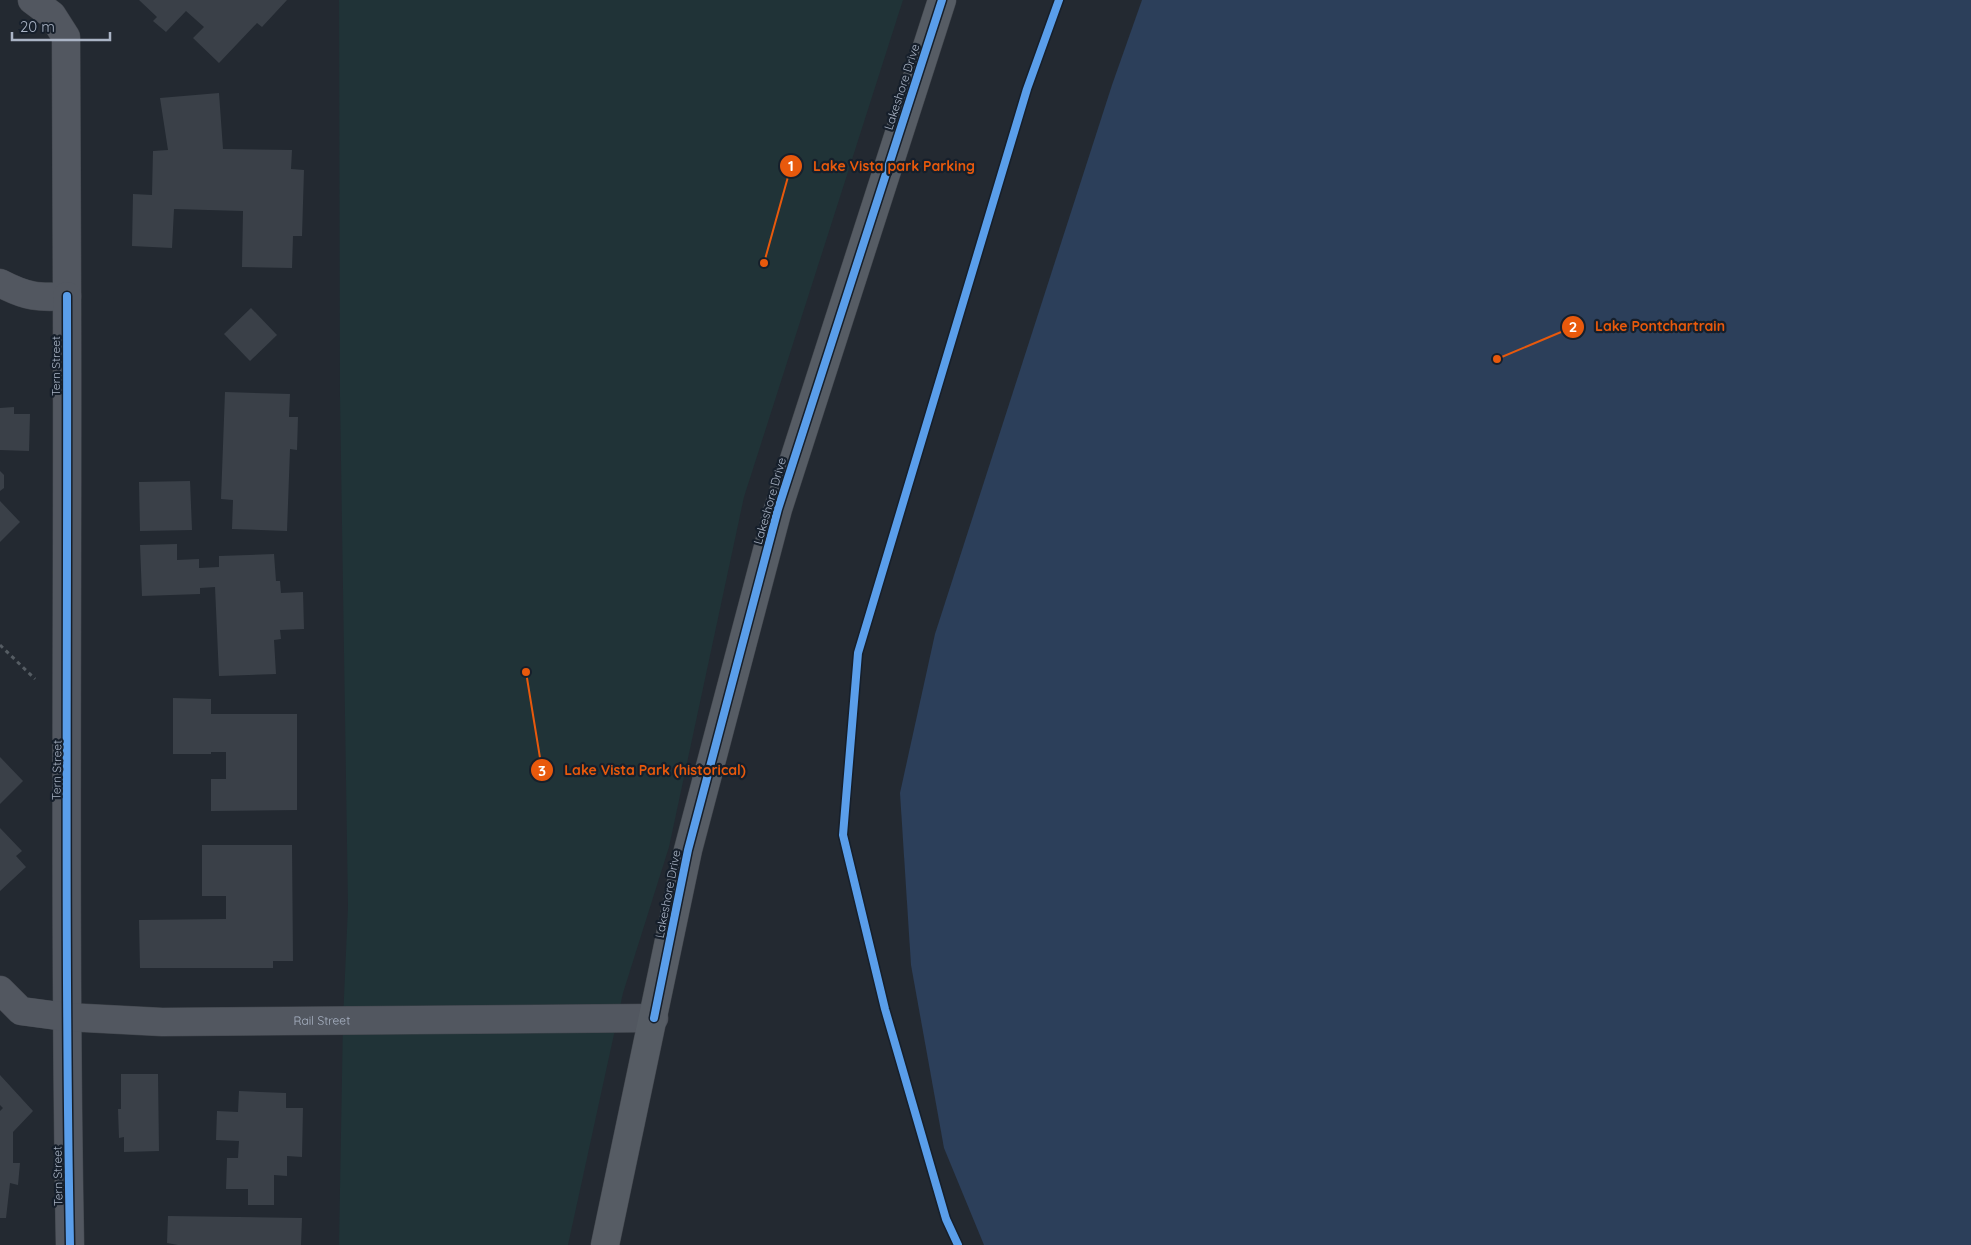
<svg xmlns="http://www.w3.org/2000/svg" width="1971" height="1245" viewBox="0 0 1971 1245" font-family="Quicksand,sans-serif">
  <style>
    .green { fill: #203337 }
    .water { fill: #2c3f5a }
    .building { fill: #3a4048 }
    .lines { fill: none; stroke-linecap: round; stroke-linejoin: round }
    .street-casing { stroke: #40454c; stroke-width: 29 }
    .secondary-casing { stroke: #40454c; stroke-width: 29 }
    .path { stroke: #555c63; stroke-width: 3; stroke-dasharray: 4 4; stroke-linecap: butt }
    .street { stroke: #525760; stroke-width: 28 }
    .secondary { stroke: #565c64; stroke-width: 28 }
    .cycleway-casing { stroke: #161f2b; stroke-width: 11 }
    .cycleway { stroke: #5a9eea; stroke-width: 8 }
    .labels { text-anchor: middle; stroke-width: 4.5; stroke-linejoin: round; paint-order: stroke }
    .street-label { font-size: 12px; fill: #aab4c5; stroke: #161f2b }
    .leader { fill: none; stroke: #e8590c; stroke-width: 2 }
    .callout-dot { fill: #e8590c; stroke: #161f2b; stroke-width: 2 }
    .mark-label { font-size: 15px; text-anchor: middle; font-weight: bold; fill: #fff }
    .callout-label { font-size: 14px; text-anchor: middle; font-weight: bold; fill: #e8590c; stroke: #161f2b; stroke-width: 4.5; stroke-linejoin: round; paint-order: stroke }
  </style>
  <rect width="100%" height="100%" fill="#232931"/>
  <path class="green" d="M339,0H903L744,497L669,847L623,993L568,1245H339L343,1020L348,907L340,397Z"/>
  <path class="water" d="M1142,0H1971V1245H984L944,1148L911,965L900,793L935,634L1112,85Z"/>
  <g class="building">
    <path d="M139,0H287L262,27L257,23L219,63L193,38L204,27L186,11L166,32L153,21L157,17Z"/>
    <path d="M219,93L223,149L292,150L291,169L304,170L302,236H293L292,268L242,267L243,211L174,209L172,248L132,246L133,194L152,195L153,151L168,150L160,98Z"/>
    <path d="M251,308L277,335L250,361L224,334Z"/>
    <path d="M225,392L290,394L289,417H298L297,450L290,449L287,531L232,529L233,500L221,499Z"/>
    <path d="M14,407V414H30L29,451L0,450V408Z"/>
    <path d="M0,471L4,475V488L0,491Z"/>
    <path d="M190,481L192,530L140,531L139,482Z"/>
    <path d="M0,501L20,522L0,542Z"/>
    <path d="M177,544V560L199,559V568L219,567V556L274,554L276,581H280L281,593L303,592L304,629L280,630L281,639L274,640L276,674L219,676L215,587L200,588V594L142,596L140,545Z"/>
    <path d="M173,698L211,699V714H297V810L211,811V779H226V752H211V754H173Z"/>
    <path d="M0,757L23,781L0,804Z"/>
    <path d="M0,828L22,851L16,856L26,867L0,891Z"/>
    <path d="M202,845H292L293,961H273V968H140L139,920L226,919V896H202Z"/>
    <path d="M121,1074H158L159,1151L124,1152V1137L119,1138L118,1109H121Z"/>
    <path d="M0,1075L33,1111L13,1132V1163H20L18,1185L10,1183L6,1218H0V1111L3,1108L0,1105Z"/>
    <path d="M239,1091L286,1093V1108H303L302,1157L287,1156V1176L274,1175V1205H248V1189H226L227,1158H238L239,1141L216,1140L217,1111L238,1112Z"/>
    <path d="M168,1216L302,1218L301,1245H178L167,1243Z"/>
  </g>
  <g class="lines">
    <defs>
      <g id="street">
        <path d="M0,283C27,297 38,298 67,296L66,37L52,15L32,0"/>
        <path d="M67,296C68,612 64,929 70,1245"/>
        <path id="s1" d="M0,990L21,1011L66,1017L162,1022L654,1018"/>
      </g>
      <path id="secondary" d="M605,1245L688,850L778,509L942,0"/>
    </defs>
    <use href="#street" class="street-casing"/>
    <use href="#secondary" class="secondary-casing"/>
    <path class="path" d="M0,645L35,679"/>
    <use href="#street" class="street"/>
    <use href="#secondary" class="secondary"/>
    <defs>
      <g id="cycleway">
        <path d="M67,296C68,612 64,929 70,1245"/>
        <path d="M654,1018L688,850L778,509L942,0"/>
        <path d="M958,1245L946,1219L885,1009L843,835L858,653L1027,89L1059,0"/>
      </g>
    </defs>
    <use href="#cycleway" class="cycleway-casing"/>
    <use href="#cycleway" class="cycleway"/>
  </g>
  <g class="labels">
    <g class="street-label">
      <text transform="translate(902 87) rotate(-72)" y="4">Lakeshore Drive</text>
      <text transform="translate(56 366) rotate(-90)" y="4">Tern Street</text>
      <text transform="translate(770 501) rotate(-74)" y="4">Lakeshore Drive</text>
      <text transform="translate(57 770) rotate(-89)" y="4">Tern Street</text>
      <text transform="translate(668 894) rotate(-79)" y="4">Lakeshore Drive</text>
      <text dy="4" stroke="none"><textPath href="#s1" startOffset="331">Rail Street</textPath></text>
      <text transform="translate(58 1176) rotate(-91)" y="4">Tern Street</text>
    </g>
  </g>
  <path class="leader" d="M764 263L791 166M1497 359L1573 327M526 672L542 770"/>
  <g class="callout-dot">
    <circle cx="764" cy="263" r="5"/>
    <circle cx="1497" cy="359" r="5"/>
    <circle cx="526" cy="672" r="5"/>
    <circle cx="791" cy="166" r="12"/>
    <circle cx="1573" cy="327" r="12"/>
    <circle cx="542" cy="770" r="12"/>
  </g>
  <g class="mark-label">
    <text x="791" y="171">1</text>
    <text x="1573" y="332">2</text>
    <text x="542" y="776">3</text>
  </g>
  <g class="callout-label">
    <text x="894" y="171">Lake Vista park Parking</text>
    <text x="1660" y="331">Lake Pontchartrain</text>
    <text x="655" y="775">Lake Vista Park (historical)</text>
  </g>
  <path d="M12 32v8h98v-8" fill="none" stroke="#aab4c5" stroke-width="2.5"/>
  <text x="20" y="32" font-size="15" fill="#aab4c5" stroke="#161f2b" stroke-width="4" paint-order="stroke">20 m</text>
</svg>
